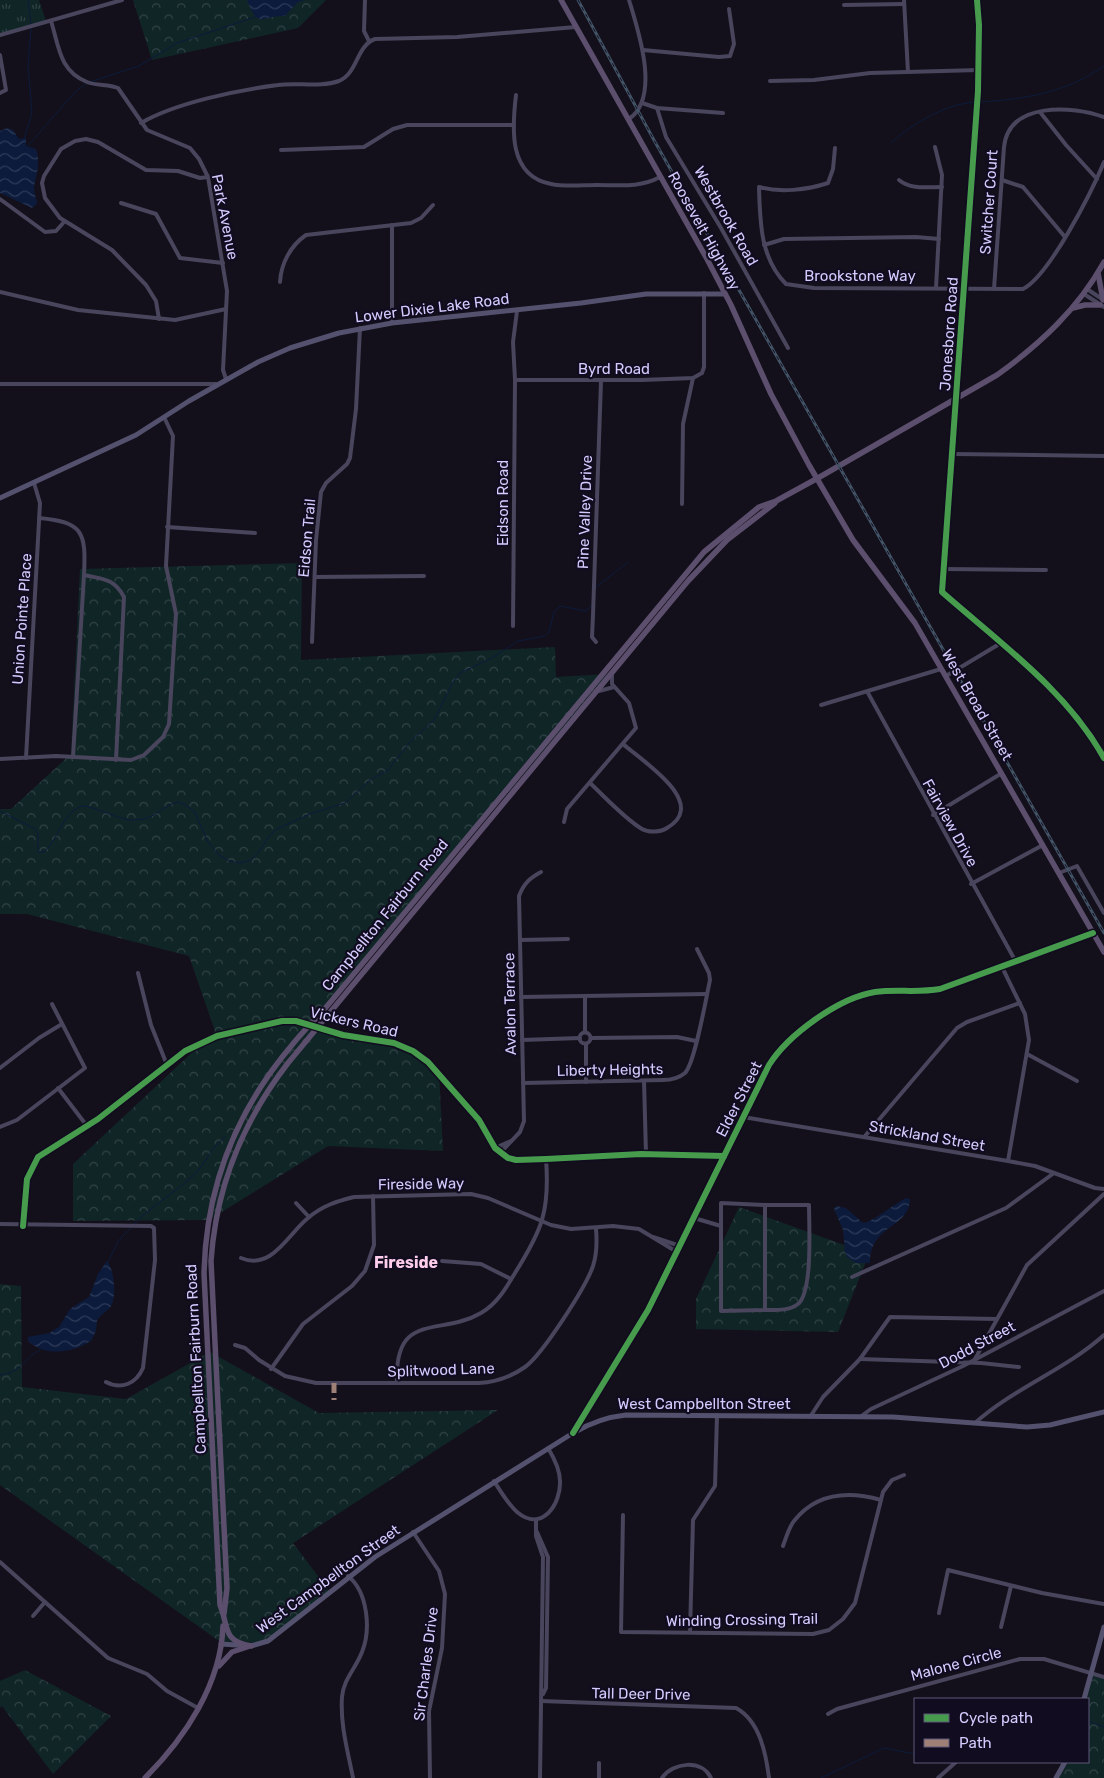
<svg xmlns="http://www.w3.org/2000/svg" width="1104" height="1778" viewBox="0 0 1104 1778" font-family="Rubik,sans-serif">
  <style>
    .forest { fill: url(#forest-crowns) }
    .park { fill: url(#park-tufts) }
    .water { fill: url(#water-waves) }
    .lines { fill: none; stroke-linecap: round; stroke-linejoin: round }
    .stream { stroke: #0c1b3c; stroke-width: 1 }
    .street { stroke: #48455c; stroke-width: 4 }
    .secondary { stroke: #54516f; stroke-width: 5 }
    .primary { stroke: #5c4e6d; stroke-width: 5.5 }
    .rail-casing { stroke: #415365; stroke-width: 3 }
    .rail { stroke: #110c1f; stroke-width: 1; stroke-dasharray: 4; stroke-linecap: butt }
    .quiet { stroke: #9e8076; stroke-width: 5; stroke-dasharray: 10 5; stroke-linecap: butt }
    .cycleway-casing { stroke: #110c1f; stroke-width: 9 }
    .cycleway { stroke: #469c4c; stroke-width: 6 }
    .labels { text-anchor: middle; stroke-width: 4.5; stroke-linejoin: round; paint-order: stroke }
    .street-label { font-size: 15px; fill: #d4cbfe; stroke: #110c1f }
    .neighbourhood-label { font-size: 16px; font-weight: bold; fill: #fecdea; stroke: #110c1f }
  </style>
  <defs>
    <pattern id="forest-crowns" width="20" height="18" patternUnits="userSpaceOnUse" patternTransform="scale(1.25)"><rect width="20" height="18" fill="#102526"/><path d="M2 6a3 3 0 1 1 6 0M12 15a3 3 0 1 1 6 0" fill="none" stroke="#324347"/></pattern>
    <pattern id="park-tufts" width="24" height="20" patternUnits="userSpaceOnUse" patternTransform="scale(1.25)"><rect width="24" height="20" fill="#102526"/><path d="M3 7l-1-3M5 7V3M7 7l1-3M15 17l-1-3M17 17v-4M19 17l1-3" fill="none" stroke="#324347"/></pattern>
    <pattern id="water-waves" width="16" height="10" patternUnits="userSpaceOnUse" patternTransform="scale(1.25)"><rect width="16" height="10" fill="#0c1b3c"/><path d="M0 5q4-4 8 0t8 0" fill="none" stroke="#2e3b59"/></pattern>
  </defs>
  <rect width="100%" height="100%" fill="#13101b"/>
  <g class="forest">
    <path d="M133,0H326L298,28L152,60Z"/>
    <path d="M302,563L301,660L555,647L556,677L608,674L313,1023L367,1039L404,1043L439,1071L443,1151L328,1146L209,1220L73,1221V1164L215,1031L189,956L27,914H0V809H11L71,754L80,569Z"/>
    <path d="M739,1207L869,1254L838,1332L696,1329V1299Z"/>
    <path d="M0,1284L21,1286L22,1387L126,1399L210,1352L319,1413L498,1410L293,1543L330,1592L264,1641L247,1645L219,1641L0,1485Z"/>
    <path d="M25,1670L111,1716L53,1774L2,1706L0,1708V1681Z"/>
    <path d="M1091,1673L1104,1676V1778H1054L1063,1762H1088V1699H1083Z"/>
  </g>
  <path class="park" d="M0,0H39L47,24L0,33Z"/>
  <g class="water">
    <path d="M247,0H305L298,2L285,16C261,15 259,31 247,0Z"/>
    <path d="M7,128L13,130L19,139L26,138V146L36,149C41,163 36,174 34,188C34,194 37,199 37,204L32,208L0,193V131Z"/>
    <path d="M906,1198L910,1199C909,1229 870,1224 870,1263H856L847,1257L845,1252L843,1230L834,1209L836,1206L846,1208L863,1223C873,1222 894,1204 906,1198Z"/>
    <path d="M107,1261C114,1269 117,1297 111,1306C108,1311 101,1314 97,1320L96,1331L91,1341C72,1353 45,1357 28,1341V1337L49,1333L59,1327L70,1309L89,1297L98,1274Z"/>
  </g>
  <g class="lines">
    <g class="stream">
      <path d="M28,0L31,24"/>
      <path d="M90,82L139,66L177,43L255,17"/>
      <path d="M980,102C1025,99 1066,93 1104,66"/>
      <path d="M24,139L32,113L28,66L31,28"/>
      <path d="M891,143C913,123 944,105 974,102"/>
      <path d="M27,147L75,92L86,84"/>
      <path d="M595,588L628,562"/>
      <path d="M0,811L35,829L38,834V852H44C58,840 62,815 79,807C89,802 118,821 134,820C157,820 164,803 180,802L194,811L208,842L219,855L229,861L240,863L251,860L259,852L269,836L277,829L312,813L345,803L370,780L388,770L409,743L434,720L453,682L460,673L492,658L518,641L545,636L549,632L554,612L560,606L586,611L591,606"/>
      <path d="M134,1224C152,1206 174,1193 193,1176C205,1165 212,1146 225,1137"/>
      <path d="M108,1262L119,1240L132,1227"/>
      <path d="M0,1375C23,1372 22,1359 40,1350"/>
      <path d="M1088,1721L1104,1727"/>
      <path d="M821,1778L884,1748L915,1754"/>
    </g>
    <g class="street">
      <path d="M365,0L364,31L369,41"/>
      <path d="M629,0C638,30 661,97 629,119"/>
      <path d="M904,0L908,72"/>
      <path d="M977,0L979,25L978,91L942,592C1000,643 1066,690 1104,758"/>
      <path d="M844,5L904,4"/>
      <path d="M51,21C59,46 59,71 87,82C97,86 108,84 118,88L147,130L190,148L199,159L208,177L227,291L223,370L226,379"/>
      <path d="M0,35L122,0"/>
      <path d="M643,50L719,57L730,56L734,44L729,9"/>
      <path d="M0,55L6,90L0,93"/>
      <path d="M770,81L814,80L870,73L979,70"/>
      <path d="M516,95C512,128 508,176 551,184C565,187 582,185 597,185C619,185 640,188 660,177"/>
      <path d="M642,103L657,108L723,113"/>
      <path d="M657,108L666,137L721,228L788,348"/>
      <path d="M1040,112L1066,145L1097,179"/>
      <path d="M141,123C175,103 238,90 278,85C297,82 320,88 339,81C358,73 356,46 375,39L457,37L576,27"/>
      <path d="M935,147L942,175L936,288"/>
      <path d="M835,148L833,169L828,183C807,190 780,193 759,187C760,221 760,258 786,284L814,288L1023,289C1050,275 1092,191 1104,162"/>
      <path d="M281,150L364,147L393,129L407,125H514"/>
      <path d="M899,180C911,190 927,187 942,187"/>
      <path d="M1002,180L1023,187L1065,237"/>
      <path d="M0,199L45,232L56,231L64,222"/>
      <path d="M121,203L156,214L180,258L223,263"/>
      <path d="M764,245L784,239L916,237L939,239"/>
      <path d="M280,282C281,264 290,246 306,235L411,223L421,218L433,205"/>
      <path d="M994,289L1004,147C1009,101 1073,106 1104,117"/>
      <path d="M1087,289L1102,299"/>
      <path d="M0,292L78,310L175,320L226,309"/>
      <path d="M1084,294L1104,307"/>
      <path d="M517,311L513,342L515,380H642L693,378L702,373L704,367V293"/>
      <path d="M159,319L156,301L146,285L112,250L60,218L45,198L42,183L44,176L61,149L75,141L86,139L98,142L146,170L178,171L200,178L208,177"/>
      <path d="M392,323V225"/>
      <path d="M0,384H216"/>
      <path d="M953,454L1104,456"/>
      <path d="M682,504L683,424L693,378"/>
      <path d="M39,518C84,522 86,533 84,575C102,579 114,578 124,597L116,760"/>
      <path d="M167,527L255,533"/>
      <path d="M944,569L1046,570"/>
      <path d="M315,577L424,576"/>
      <path d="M513,626L515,380"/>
      <path d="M312,642L316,540L321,492L326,483L347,464L350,458L356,409L360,328"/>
      <path d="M596,642L592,637L593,615L601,381"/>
      <path d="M946,676L1001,643"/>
      <path d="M599,691L614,687"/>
      <path d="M868,693L1016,962"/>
      <path d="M821,705L941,669"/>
      <path d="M73,757L84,575"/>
      <path d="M26,758L40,503L34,483"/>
      <path d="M0,759L56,756L131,760L144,755L163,737L169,724L176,614L166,566L173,436L164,417"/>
      <path d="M590,783C605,797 624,818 642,829C649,833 661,832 667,828C710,803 642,761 623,744"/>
      <path d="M933,815L1002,773"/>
      <path d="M564,822L567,809L636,728L629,703L612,684V674"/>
      <path d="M1059,873L1077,866L1104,913"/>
      <path d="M971,884L1043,845"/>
      <path d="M520,940L568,939"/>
      <path d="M1002,967L1025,1014L1029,1040L1008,1161"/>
      <path d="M138,973L151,1025L167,1065"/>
      <path d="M585,996V1032"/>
      <path d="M521,997L707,994"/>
      <circle cx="585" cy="1038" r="5.5"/>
      <path d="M591,1038L677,1037L696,1041"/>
      <path d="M522,1040L580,1038"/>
      <path d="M586,1044V1082"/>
      <path d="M1027,1054L1077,1081"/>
      <path d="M0,1068L39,1038L62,1024"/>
      <path d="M644,1081L646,1154"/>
      <path d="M523,1083L663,1080C671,1080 679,1078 685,1073C695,1063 706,998 710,980L709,973L697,949"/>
      <path d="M58,1088L87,1126"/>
      <path d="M743,1117L1008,1161L1035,1166L1095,1188L1104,1189"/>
      <path d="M0,1127L17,1120L85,1068L52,1004"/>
      <path d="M865,1136L957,1028L967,1022L1020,1003"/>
      <path d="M495,1148L511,1141"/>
      <path d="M500,1153L520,1132L524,1121L519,896C524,883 530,878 541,872"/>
      <path d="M296,1203L309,1217"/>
      <path d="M721,1203L765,1205V1310L721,1311Z"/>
      <path d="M694,1218L721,1226"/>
      <path d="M0,1224L151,1226L154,1228L155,1260L143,1368C136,1384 121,1390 106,1382"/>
      <path d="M23,1226L27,1179L38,1157L98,1119L185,1051L217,1036L282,1021H296L343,1035L394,1043L413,1051L428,1062L479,1120L495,1148L508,1158L516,1160L546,1159L641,1154L724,1156"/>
      <path d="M653,1237L680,1246"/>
      <path d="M241,1258C272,1271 288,1234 308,1218C322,1206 337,1201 354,1197L471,1194L488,1198L551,1225L571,1229L613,1226L639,1229L677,1252"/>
      <path d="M442,1261L481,1264L511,1279"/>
      <path d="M852,1277L1006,1208L1054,1173"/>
      <path d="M765,1310C776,1310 789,1311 798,1304C813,1292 809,1225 809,1205H765"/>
      <path d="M235,1345L245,1348L259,1360L285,1376L316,1383H479C496,1382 511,1377 525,1367C542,1355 586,1287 593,1266C597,1254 597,1241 596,1229"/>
      <path d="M860,1359L981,1363L1019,1367"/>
      <path d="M975,1359L1027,1265L1104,1194"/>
      <path d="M271,1369L303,1324L352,1286L365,1271L374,1245L373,1196"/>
      <path d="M397,1383C394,1310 440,1337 481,1313C497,1304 506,1288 515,1273C542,1230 550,1211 546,1159"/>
      <path d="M810,1417L823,1397L860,1359L890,1317L997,1319"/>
      <path d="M860,1417L871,1409L963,1366L1104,1291"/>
      <path d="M975,1423C1014,1388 1065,1370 1104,1335"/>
      <path d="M573,1433L648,1310L769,1065C788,1035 838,998 875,992C896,989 918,993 940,989L1093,933"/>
      <path d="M494,1481C501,1492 508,1504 517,1512C542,1533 561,1504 560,1481C560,1469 554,1458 548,1448"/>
      <path d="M623,1515L621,1632L813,1634L829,1630L843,1619L855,1603L883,1492L892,1480L904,1475"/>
      <path d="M536,1520V1536L543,1557L540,1778"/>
      <path d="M413,1532L439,1571L445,1594L442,1648L429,1711L430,1778"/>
      <path d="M537,1532L548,1557L546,1688L543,1694"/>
      <path d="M783,1546C786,1538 789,1527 794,1521C817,1492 849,1491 881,1500"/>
      <path d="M0,1562L108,1658L147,1674L167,1691L198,1708"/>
      <path d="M348,1576C368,1592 371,1630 362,1652C356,1668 343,1680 342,1697C340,1725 348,1752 353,1778"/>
      <path d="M939,1613L948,1570L1042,1593L1104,1604"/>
      <path d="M33,1616L45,1602"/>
      <path d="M1001,1627L1011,1586"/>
      <path d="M690,1632L693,1520L715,1486L717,1415"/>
      <path d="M541,1701L736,1708C760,1721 766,1754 769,1778"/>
      <path d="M828,1714L837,1709L1020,1659H1044L1104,1677"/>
      <path d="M599,1778V1763"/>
      <path d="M662,1778C673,1762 702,1759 711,1778"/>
      <path d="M938,1778L956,1762"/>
    </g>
    <g class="secondary">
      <path d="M0,498L136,435L189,401L258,362L290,348L339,333L392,323L581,303L646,294H725"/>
      <path d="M221,1644L251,1646L268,1641L375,1557L573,1433C590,1423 606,1417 626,1415L893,1417L1027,1427L1050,1425L1104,1412"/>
      <path d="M1084,1699L1104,1627"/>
      <path d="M1056,1778L1065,1762"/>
    </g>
    <g class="primary">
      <path d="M561,0L707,259L731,305L771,394L809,465L853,540L915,623L1104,952"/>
      <path d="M1098,273L1103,300"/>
      <path d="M1073,308L1085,305H1100"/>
      <path d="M224,1614L227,1588L211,1261C216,1187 243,1121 288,1063L688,581L727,540L775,503"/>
      <path d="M251,1646C222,1641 229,1627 220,1605L204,1273C206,1186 236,1111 292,1045C303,1031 316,1019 328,1005L704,552L759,507L776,501L818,478L997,375C1040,344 1078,309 1104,262"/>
      <path d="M219,1666L232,1652L247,1647"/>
      <path d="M145,1778C185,1738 221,1684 223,1626"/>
    </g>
    <defs>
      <path id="rail" d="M578,0L655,142L1104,933"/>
    </defs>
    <use href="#rail" class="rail-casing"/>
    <use href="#rail" class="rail"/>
    <path class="quiet" d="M334,1383V1400"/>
    <defs>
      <g id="cycleway">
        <path d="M977,0L979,25L978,91L942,592C1000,643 1066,690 1104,758"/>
        <path d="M23,1226L27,1179L38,1157L98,1119L185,1051L217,1036L282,1021H296L343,1035L394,1043L413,1051L428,1062L479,1120L495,1148L508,1158L516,1160L546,1159L641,1154L724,1156"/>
        <path d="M573,1433L648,1310L769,1065C788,1035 838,998 875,992C896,989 918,993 940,989L1093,933"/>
      </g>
    </defs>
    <use href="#cycleway" class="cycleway-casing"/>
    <use href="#cycleway" class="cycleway"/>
  </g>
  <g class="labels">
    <g class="street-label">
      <text transform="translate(989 202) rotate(-86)" y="5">Switcher Court</text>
      <text transform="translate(726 216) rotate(60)" y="5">Westbrook Road</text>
      <text transform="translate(225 217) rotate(79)" y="5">Park Avenue</text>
      <text transform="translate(704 231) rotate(61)" y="5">Roosevelt Highway</text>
      <text x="860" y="281">Brookstone Way</text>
      <text transform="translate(432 308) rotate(-7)" y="5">Lower Dixie Lake Road</text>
      <text transform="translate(949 334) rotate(-86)" y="5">Jonesboro Road</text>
      <text x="614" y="374">Byrd Road</text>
      <text transform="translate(503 503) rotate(-90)" y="5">Eidson Road</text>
      <text transform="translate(585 512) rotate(-88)" y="5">Pine Valley Drive</text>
      <text transform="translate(307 538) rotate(-85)" y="5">Eidson Trail</text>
      <text transform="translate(22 619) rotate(-86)" y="5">Union Pointe Place</text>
      <text transform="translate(977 705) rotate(60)" y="5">West Broad Street</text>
      <text transform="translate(950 823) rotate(61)" y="5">Fairview Drive</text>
      <text transform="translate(385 915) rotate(-51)" y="5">Campbellton Fairburn Road</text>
      <text transform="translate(510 1004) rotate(-91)" y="5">Avalon Terrace</text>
      <text transform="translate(354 1022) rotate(13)" y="5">Vickers Road</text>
      <text transform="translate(610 1070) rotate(-1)" y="5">Liberty Heights</text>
      <text transform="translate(739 1099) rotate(-63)" y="5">Elder Street</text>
      <text transform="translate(927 1136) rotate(10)" y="5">Strickland Street</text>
      <text transform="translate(421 1184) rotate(-1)" y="5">Fireside Way</text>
      <text transform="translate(977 1345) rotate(-28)" y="5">Dodd Street</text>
      <text transform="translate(196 1359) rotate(-93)" y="5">Campbellton Fairburn Road</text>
      <text transform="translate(441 1370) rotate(-2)" y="5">Splitwood Lane</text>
      <text x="704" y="1409">West Campbellton Street</text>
      <text transform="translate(328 1579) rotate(-36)" y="5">West Campbellton Street</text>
      <text transform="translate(742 1620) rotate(-1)" y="5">Winding Crossing Trail</text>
      <text transform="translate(426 1664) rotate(-83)" y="5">Sir Charles Drive</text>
      <text transform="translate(956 1664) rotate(-15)" y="5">Malone Circle</text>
      <text transform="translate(641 1694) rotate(1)" y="5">Tall Deer Drive</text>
    </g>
    <g class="neighbourhood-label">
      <text x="406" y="1268">Fireside</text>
    </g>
  </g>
  <rect x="914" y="1698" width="175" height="65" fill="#110c1f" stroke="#5f5878"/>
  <rect x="924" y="1714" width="25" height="8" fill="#469c4c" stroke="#5f5878"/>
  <text x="959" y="1723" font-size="15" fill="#d4cbfe">Cycle path</text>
  <rect x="924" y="1739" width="25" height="8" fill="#9e8076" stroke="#5f5878"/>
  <text x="959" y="1748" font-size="15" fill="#d4cbfe">Path</text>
</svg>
